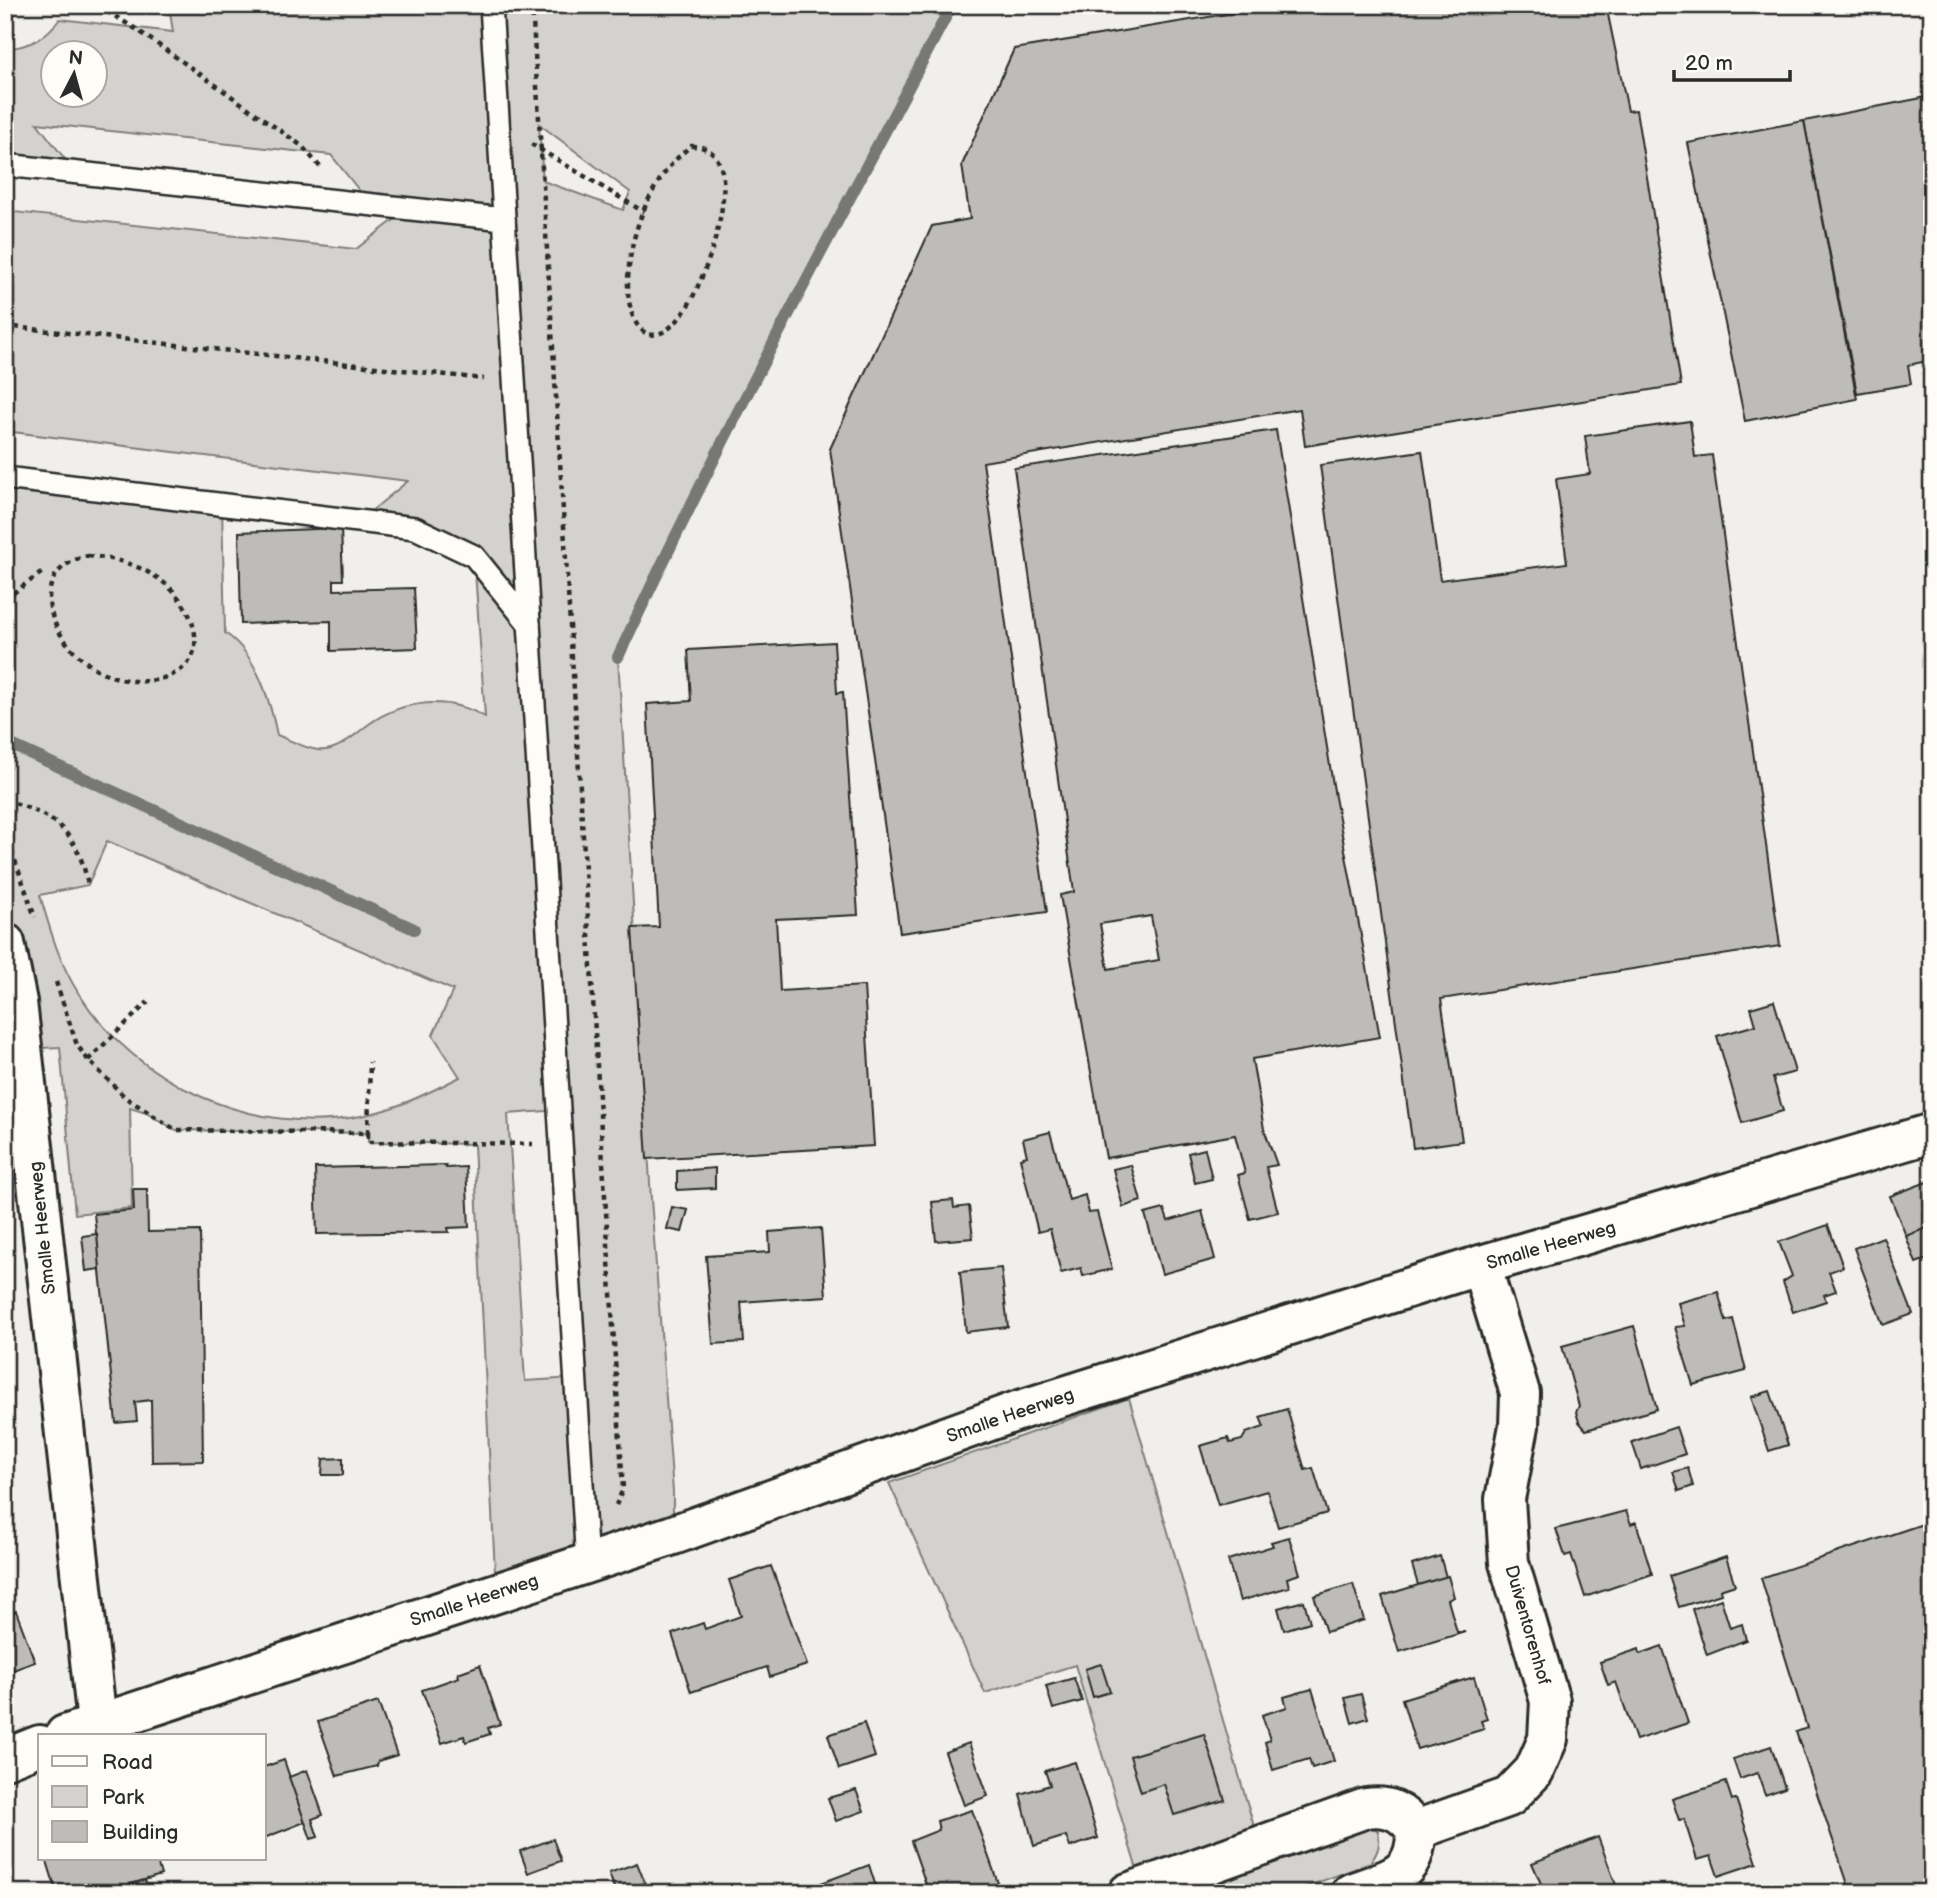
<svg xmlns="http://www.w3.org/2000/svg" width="1937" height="1898" viewBox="0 0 1937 1898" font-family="'Balsamiq Sans',sans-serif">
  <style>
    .green { fill: #d3d2cf; stroke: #7f7e7d; stroke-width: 2; fill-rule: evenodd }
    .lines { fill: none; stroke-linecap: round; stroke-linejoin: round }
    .stream { stroke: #777775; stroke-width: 12 }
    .building { fill: #bdbcb8; stroke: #2b2b2b; stroke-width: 2; fill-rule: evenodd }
    .lane-casing { stroke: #2b2b2b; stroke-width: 26 }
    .street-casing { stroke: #2b2b2b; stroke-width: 44 }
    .path { stroke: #2b2b2b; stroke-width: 4.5; stroke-dasharray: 5 5; stroke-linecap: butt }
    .lane { stroke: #fdfcf7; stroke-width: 21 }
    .street { stroke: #fdfcf7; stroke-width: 38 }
    .labels { text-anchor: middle; stroke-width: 5; stroke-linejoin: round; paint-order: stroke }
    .street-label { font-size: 18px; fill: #2b2b2b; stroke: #fdfcf7 }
  </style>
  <rect width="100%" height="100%" fill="#f0efeb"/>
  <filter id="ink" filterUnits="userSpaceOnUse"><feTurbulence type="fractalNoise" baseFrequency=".0143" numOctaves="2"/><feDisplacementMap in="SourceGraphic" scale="14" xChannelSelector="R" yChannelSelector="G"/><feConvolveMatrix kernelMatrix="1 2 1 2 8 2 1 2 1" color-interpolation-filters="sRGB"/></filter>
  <g filter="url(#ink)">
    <g class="green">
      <path d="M169,5H952L770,349L667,553L618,657L651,1199L673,1492V1535L496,1594L474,1144L368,1142V1133L176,1130L146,1113L130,1108L132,1208L75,1214L60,1047L22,1049L5,935V478L222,505L225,633C256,653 270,700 277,735C290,740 304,748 318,750C337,753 355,734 369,724C404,699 449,696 485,717L474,556L359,521L408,481L5,431V211L356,249L407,210L370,204L331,155L37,123L75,172L5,165V49C31,46 44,39 60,19L173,32ZM52,52H94V94H52ZM539,124L630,192L623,210L543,181ZM107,841L453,990L433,1035L460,1077C428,1093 397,1109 361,1116C254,1137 138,1085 79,994C59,963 50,929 40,895L88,885ZM559,1110L575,1378L525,1381L508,1114Z"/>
      <path d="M1129,1398L1255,1830L1138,1873L1075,1665L985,1693L889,1483Z"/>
      <path d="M1359,1819L1378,1831C1381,1844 1378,1853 1370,1863L1290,1893H1150Z"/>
    </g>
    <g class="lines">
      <g class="stream">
        <path d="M618,657C721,435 838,221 952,5"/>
        <path d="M5,742L414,929"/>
      </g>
    </g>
    <g class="building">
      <path d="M1281,5H1606L1628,111L1636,110L1681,385L1305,446L1300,409L983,462L1047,912L900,933L830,449L932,226L970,219L962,165L1014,49Z"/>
      <path d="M1932,96V360L1908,365L1911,384L1857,393L1804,121Z"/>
      <path d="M1804,121L1857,399L1745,421L1688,143Z"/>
      <path d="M1690,421L1695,457L1712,455L1780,946L1441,999L1462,1141L1413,1148L1320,465L1422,451L1440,580L1567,563L1556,479L1590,474L1585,436Z"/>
      <path d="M1276,430L1335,797L1380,1037L1252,1059L1264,1129L1277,1165L1266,1167L1278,1212L1250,1219L1238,1175L1245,1173L1235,1135L1106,1158L1060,895L1074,892L1014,468ZM1151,916L1159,960L1108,969L1100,924Z"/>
      <path d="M341,528L343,580H334V590L414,588L417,648L331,651V621L241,624L239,532Z"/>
      <path d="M834,642L837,693L843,692L858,915L776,919L780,991L864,986L874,1146L647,1159L632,928L659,927L647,704L691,701L688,650Z"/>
      <path d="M1774,1001L1795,1072L1773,1078L1783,1111L1742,1123L1717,1036L1756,1025L1751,1008Z"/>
      <path d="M1050,1132L1069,1200L1085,1195L1089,1213L1097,1212L1112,1269L1083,1276L1081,1268L1061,1273L1050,1229L1038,1232L1020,1158L1027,1156L1023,1139Z"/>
      <path d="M1205,1149L1212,1179L1195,1183L1188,1153Z"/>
      <path d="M446,1165V1168L466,1167L469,1227L448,1228L449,1232L317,1234L315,1168Z"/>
      <path d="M1131,1165L1141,1201L1123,1207L1113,1169Z"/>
      <path d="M715,1168V1188L677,1190V1171Z"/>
      <path d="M1932,1180V1226L1906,1236L1890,1196Z"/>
      <path d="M133,1189H147L148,1232L200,1231L203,1461L152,1462L151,1400L135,1402L137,1421L116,1423L94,1214L134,1210Z"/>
      <path d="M953,1200L954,1208L969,1206L973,1238L936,1241L932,1202Z"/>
      <path d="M672,1207L688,1210L682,1232L667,1229Z"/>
      <path d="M1164,1209L1168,1221L1202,1211L1215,1259L1162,1274L1145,1214Z"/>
      <path d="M1828,1225L1843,1267L1829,1272L1836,1291L1824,1295L1826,1301L1793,1312L1783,1282L1792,1276L1779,1242Z"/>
      <path d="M1932,1226V1257L1916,1263L1906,1236Z"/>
      <path d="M821,1228L826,1296L741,1302L744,1342L713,1344L706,1256L770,1252L769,1232Z"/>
      <path d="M97,1234L100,1269L86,1271L82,1236Z"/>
      <path d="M1883,1237L1913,1314L1883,1325L1854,1248Z"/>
      <path d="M1001,1268L1008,1327L966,1332L960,1272Z"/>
      <path d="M1718,1292L1726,1321L1733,1319L1746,1371L1693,1385L1675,1327L1685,1326L1678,1303Z"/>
      <path d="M1634,1326L1657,1409L1586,1430L1579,1422L1576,1412L1579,1406L1562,1346Z"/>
      <path d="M1770,1391L1788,1445L1769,1451L1751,1397Z"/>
      <path d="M1287,1409L1305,1470L1313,1468L1327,1513L1278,1527L1267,1491L1218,1505L1200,1446L1228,1438L1230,1443L1242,1440L1246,1433L1264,1427L1260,1417Z"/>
      <path d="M1676,1427L1685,1454L1641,1469L1632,1442Z"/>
      <path d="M343,1458V1475H322L323,1459Z"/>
      <path d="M1688,1468L1693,1486L1679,1491L1673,1472Z"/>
      <path d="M1626,1511L1631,1524L1636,1522L1652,1574L1585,1597L1571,1554L1565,1556L1556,1529Z"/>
      <path d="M1932,1521V1893H1851L1796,1732L1807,1728L1761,1578Z"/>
      <path d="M1289,1537L1300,1574L1287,1578L1289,1587L1240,1601L1228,1560L1273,1546L1271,1542Z"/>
      <path d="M1440,1556L1446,1577L1418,1585L1412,1565Z"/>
      <path d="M1726,1557L1735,1585L1720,1590L1721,1594L1679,1607L1669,1576Z"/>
      <path d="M771,1566L807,1665L770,1677L767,1667L691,1692L672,1634L703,1623L705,1629L741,1616L729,1580Z"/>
      <path d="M1448,1576L1454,1597L1448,1600L1457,1632H1465L1399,1652L1382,1596Z"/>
      <path d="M1353,1584L1364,1620L1326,1632L1314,1596Z"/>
      <path d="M1721,1599L1730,1628L1742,1624L1746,1640L1707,1655L1692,1609Z"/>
      <path d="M1304,1601L1310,1622L1284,1630L1278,1608Z"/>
      <path d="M16,1611L35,1662L5,1673V1614Z"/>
      <path d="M1662,1646L1688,1723L1636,1740L1616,1682L1608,1685L1600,1662L1639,1649L1640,1654Z"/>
      <path d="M1101,1664L1110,1692L1093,1697L1085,1669Z"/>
      <path d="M480,1665L500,1724L488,1728L490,1734L466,1742L464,1736L442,1743L422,1690L459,1677L458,1673Z"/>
      <path d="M1474,1677L1487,1719L1481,1721L1484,1729L1417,1749L1402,1699Z"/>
      <path d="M1074,1678L1082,1701L1053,1709L1046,1686Z"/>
      <path d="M1312,1689L1334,1761L1312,1768L1309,1759L1273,1770L1265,1742L1270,1740L1262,1715L1287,1707L1284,1697Z"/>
      <path d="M1361,1694L1368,1718L1352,1723L1345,1698Z"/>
      <path d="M378,1702L397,1755L378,1761L377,1766L337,1776L318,1722Z"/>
      <path d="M864,1723L875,1757L839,1769L828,1735Z"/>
      <path d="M1204,1734L1225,1800L1174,1815L1164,1784L1141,1792L1130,1756Z"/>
      <path d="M969,1743L988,1796L964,1805L945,1752Z"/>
      <path d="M1771,1746L1785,1788L1765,1795L1757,1773L1740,1779L1733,1759Z"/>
      <path d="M284,1760L305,1822L264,1838V1767Z"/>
      <path d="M1075,1762L1098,1838L1070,1847L1066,1836L1034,1846L1020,1794L1050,1785L1045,1771Z"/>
      <path d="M307,1770L323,1815L312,1819L318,1837L311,1839L289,1777Z"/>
      <path d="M1726,1782L1732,1800L1736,1799L1757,1863L1718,1876L1711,1856L1697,1860L1684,1819L1679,1820L1672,1799Z"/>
      <path d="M856,1790L864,1811L836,1821L828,1798Z"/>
      <path d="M972,1810L999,1886L981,1893H965L963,1888L951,1893H929L911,1841L939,1830L937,1821Z"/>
      <path d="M1598,1837L1619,1893H1545L1532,1863Z"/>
      <path d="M553,1839L561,1861L528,1873L520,1851Z"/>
      <path d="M46,1858H156L161,1875L101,1893H57Z"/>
      <path d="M637,1863L645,1883L616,1893L609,1873Z"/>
      <path d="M869,1865L878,1893H809L808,1888Z"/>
      <path d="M145,1880L149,1893H108L107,1891Z"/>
    </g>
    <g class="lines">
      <defs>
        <g id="lane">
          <path d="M491,5L587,1564"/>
          <path d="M5,165L504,219"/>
          <path d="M5,478L415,528L474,556L529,624"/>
        </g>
        <g id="street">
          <path d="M5,943L17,1002L97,1723"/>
          <path d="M65,1735L673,1535L1020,1410L1481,1265L1932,1133"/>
          <path d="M5,1759L40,1745"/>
          <path d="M1416,1830L1509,1797L1534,1771L1548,1739L1550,1701L1509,1563L1505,1499L1519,1426L1520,1393L1481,1265"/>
          <path d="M1128,1893L1366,1808C1389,1805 1402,1811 1416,1830C1417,1877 1388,1879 1351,1893"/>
        </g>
      </defs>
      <use href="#lane" class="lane-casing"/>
      <use href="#street" class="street-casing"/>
      <g class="path">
        <path d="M532,5L623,1489L616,1505"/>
        <path d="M98,6L136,29L302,146L321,168"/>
        <path d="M531,144L644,212"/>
        <path d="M691,146C758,144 704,287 682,315C650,355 629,328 628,288C627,238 650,177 691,146Z"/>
        <path d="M5,326L484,379"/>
        <path d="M88,556C115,558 141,565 163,582C195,607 216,663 163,678C77,703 0,575 88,556Z"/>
        <path d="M5,599L44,571"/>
        <path d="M5,800C56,815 78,833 88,885"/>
        <path d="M5,832L35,917"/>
        <path d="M56,982L77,1045L88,1060L126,1098L176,1130L368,1133L370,1062"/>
        <path d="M88,1060L148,1002"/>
        <path d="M368,1133V1142L533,1144"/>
      </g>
      <use href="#lane" class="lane"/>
      <use href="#street" class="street"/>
    </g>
  </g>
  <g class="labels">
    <g class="street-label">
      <text transform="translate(42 1228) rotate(-96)" y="6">Smalle Heerweg</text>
      <text transform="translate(1551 1245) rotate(-16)" y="6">Smalle Heerweg</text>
      <text transform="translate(1010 1415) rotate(-19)" y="6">Smalle Heerweg</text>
      <text transform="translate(474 1600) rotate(-18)" y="6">Smalle Heerweg</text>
      <text transform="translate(1528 1625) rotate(74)" y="6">Duiventorenhof</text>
    </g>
  </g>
  <rect width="1937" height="1898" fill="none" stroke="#fdfcf7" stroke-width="28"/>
  <rect x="14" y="14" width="1909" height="1870" fill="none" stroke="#2b2b2b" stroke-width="2.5" filter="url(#ink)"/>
  <rect x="38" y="1734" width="228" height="126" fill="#fdfcf7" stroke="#a9a8a5" stroke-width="2"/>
  <rect x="52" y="1756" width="35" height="10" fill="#fdfcf7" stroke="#a9a8a5" stroke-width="2"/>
  <text x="102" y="1769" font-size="21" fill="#2b2b2b">Road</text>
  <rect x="52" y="1786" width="35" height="21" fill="#d3d2cf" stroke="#a9a8a5" stroke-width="2"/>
  <text x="102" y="1804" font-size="21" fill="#2b2b2b">Park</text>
  <rect x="52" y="1821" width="35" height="21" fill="#bdbcb8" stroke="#a9a8a5" stroke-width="2"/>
  <text x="102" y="1839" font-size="21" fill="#2b2b2b">Building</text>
  <g transform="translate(74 74) rotate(6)"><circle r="33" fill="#fdfcf7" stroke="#a9a8a5" stroke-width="2"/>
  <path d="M0-5L12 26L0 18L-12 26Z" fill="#2b2b2b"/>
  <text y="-10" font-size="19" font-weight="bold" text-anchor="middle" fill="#2b2b2b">N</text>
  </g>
  <path d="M1674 70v10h116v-10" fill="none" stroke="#2b2b2b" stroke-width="3.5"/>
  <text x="1685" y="70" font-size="21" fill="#2b2b2b" stroke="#fdfcf7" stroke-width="5" paint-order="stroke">20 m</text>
</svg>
